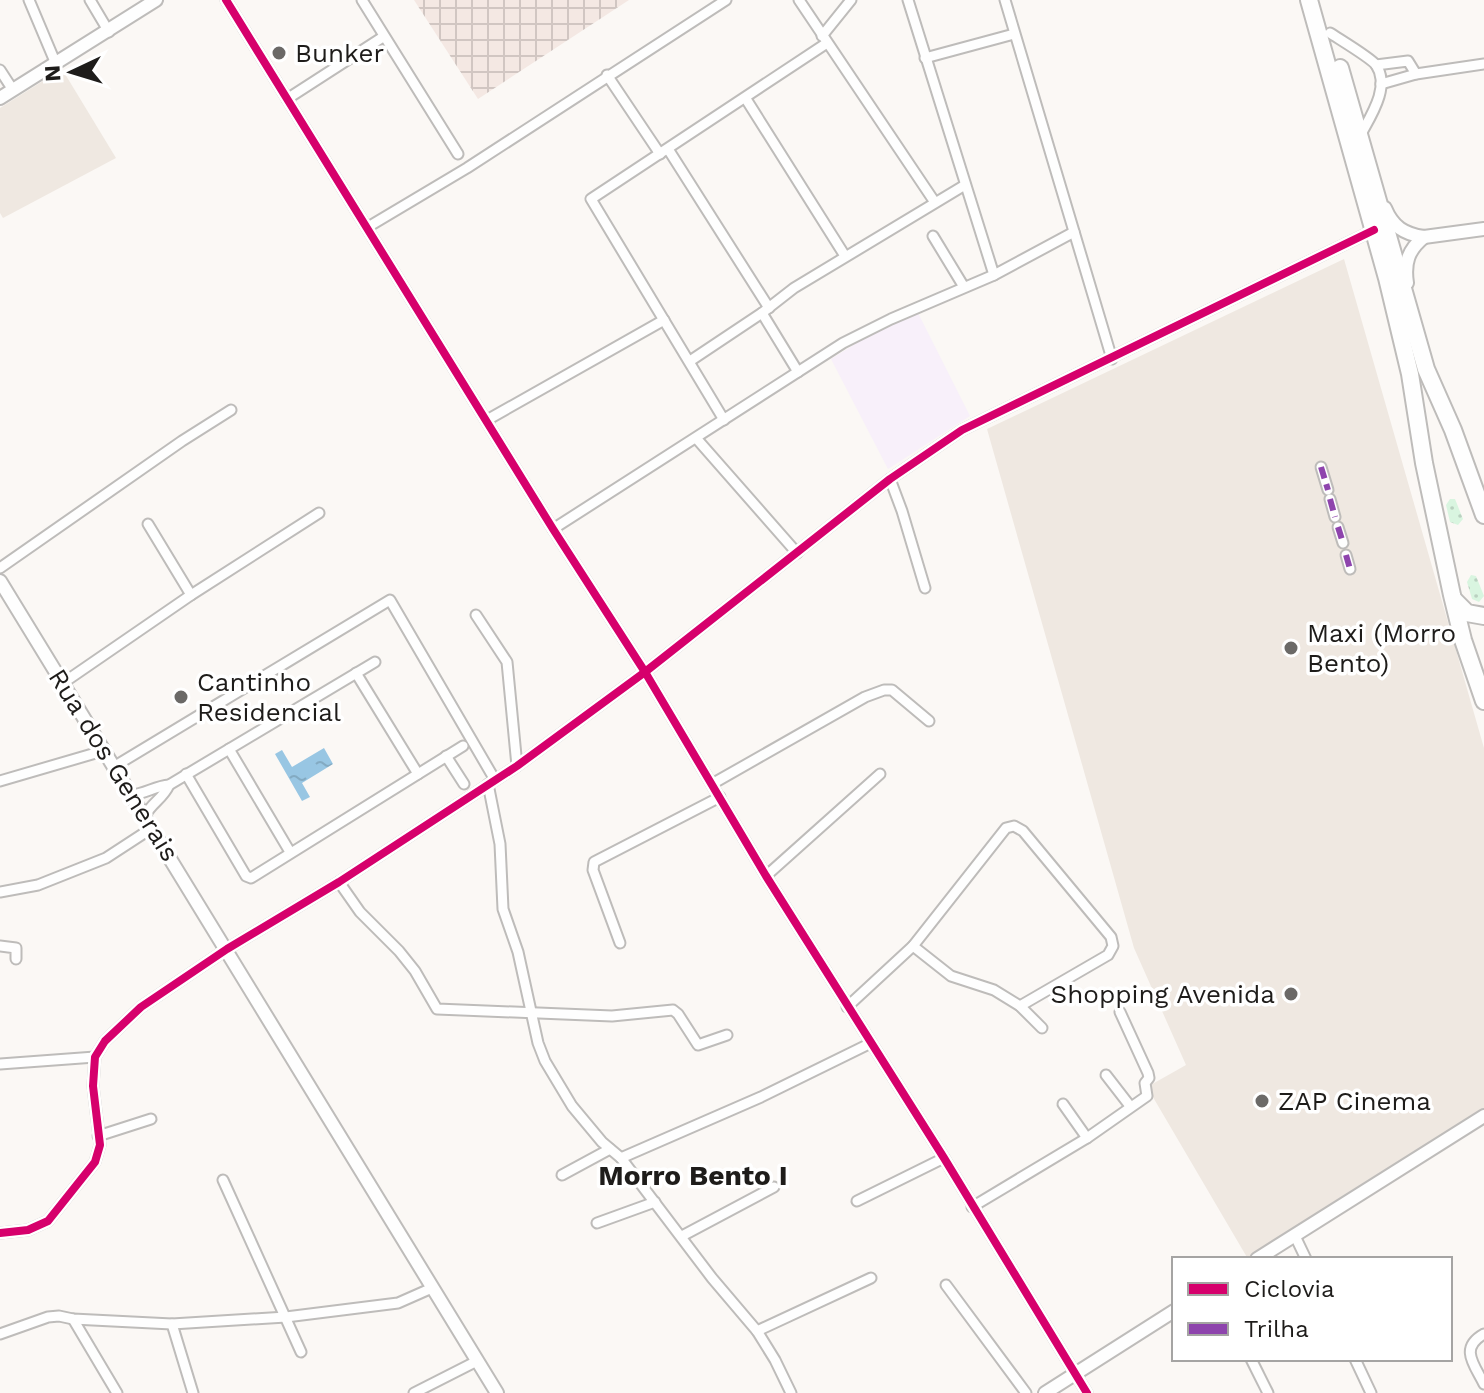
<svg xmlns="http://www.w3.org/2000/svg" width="1484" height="1393" viewBox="0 0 1484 1393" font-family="'Work Sans',sans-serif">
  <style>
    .built { fill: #efe8e1 }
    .industrial { fill: url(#industrial-grid) }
    .education { fill: #f8f0fa }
    .green { fill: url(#green-dots) }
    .water { fill: url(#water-ripples) }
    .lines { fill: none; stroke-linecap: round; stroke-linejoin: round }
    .street-casing { stroke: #bebcba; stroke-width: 13 }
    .secondary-casing { stroke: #bebcba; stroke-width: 16 }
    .highway-casing { stroke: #bebcba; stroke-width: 20 }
    .street { stroke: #fefefe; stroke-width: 9 }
    .secondary { stroke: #fefefe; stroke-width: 12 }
    .highway { stroke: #fefefe; stroke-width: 16 }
    .quiet { stroke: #8e44ad; stroke-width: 6; stroke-dasharray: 12 6; stroke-linecap: butt }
    .cycleway-casing { stroke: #fff; stroke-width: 13 }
    .cycleway { stroke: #d6006c; stroke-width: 8 }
    .poi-dot { fill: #6b6967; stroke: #fff; stroke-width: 3 }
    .labels { text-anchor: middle; stroke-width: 7; stroke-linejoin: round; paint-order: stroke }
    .poi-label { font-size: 26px; fill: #1e1c1a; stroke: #fff; text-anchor: start }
    .street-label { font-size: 26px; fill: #1e1c1a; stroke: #fff }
    .neighbourhood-label { font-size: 28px; font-weight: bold; fill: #1e1c1a; stroke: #fff }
  </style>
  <defs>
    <pattern id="industrial-grid" width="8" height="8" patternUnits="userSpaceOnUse" patternTransform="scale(2)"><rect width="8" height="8" fill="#f4e8e3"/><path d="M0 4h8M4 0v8" fill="none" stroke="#d1c6c2"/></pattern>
    <pattern id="green-dots" width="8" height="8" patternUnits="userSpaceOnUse" patternTransform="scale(2)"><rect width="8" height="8" fill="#d9f5e0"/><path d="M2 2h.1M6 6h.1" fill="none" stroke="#bad1c0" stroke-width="1.8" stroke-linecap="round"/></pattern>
    <pattern id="water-ripples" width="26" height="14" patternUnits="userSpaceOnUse" patternTransform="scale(2)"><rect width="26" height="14" fill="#98c6e3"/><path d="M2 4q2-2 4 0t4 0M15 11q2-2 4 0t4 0" fill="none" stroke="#83aac2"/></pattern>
  </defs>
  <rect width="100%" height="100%" fill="#fbf8f5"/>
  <g class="built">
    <path d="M62,69L116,158L3,218L0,213V108Z"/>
    <path d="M1344,259L1484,748V1109L1256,1259H1248L1147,1087L1186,1065L1134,948L987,429Z"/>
  </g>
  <path class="industrial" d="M414,0H629L478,99Z"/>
  <path class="education" d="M918,313L970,416L888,469L831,359L873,333Z"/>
  <g class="green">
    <path d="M1450,499H1455L1463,519L1458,525L1450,522L1446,505Z"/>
    <path d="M1471,575L1476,576L1484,596L1479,602L1472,599L1467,582Z"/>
  </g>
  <path class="water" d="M324,748L333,764L302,783L310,797L302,801L275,754L282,750L292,767Z"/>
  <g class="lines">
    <defs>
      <g id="street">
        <path d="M29,0L56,64"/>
        <path d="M90,0L109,32"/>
        <path d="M226,0L553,529L645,672L766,876L944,1158L1087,1393"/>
        <path d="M362,0L458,154"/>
        <path d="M799,0L934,201"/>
        <path d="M908,0L994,275"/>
        <path d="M1005,0L1112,359"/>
        <path d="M1330,33C1339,39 1371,58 1376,65C1391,87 1370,117 1360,136"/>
        <path d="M822,36L851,0"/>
        <path d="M925,58L1014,34"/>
        <path d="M1376,65L1408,61L1416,74"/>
        <path d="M0,70L13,90"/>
        <path d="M607,75L660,154"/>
        <path d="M1381,84L1416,74L1484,64"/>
        <path d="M287,99L383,37"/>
        <path d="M746,99L845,256"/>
        <path d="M668,149L769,308"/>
        <path d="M368,227L467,168L726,0"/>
        <path d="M933,236L964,287"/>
        <path d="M762,313L798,372"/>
        <path d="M690,361L762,313L794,288L965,185"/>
        <path d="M487,420L664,320"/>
        <path d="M724,420L591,199L827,43"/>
        <path d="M696,438L797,553"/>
        <path d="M1321,467L1328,490"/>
        <path d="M890,479L902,511L925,588"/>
        <path d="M1330,499L1335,517"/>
        <path d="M148,524L191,595"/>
        <path d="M1338,527L1343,543"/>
        <path d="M553,529L843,343L891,319L994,275L1074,232"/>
        <path d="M1346,555L1350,569"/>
        <path d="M0,568L182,441L231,410"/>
        <path d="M476,615L507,662L517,766"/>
        <path d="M356,673L418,774"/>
        <path d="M63,683L191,595L319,513"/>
        <path d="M229,749L290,852"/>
        <path d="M446,756L464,784"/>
        <path d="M115,766L390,600L495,780"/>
        <path d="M186,774L246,876L251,878L463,746"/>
        <path d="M0,781L106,750"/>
        <path d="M488,784L500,844L503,909L518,952L538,1043L545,1061L572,1106L602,1142L621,1158L712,1278L757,1331L775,1360L791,1393"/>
        <path d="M712,784L865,697L884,690H892L929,721"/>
        <path d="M131,795C145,794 155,786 169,785L375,662"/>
        <path d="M145,816C151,803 163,799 169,785"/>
        <path d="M766,876L880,774"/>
        <path d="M339,882L360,912L399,951L415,971L437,1009L612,1016L673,1010L678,1014L698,1045L727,1035"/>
        <path d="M0,892L38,885L106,858L152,828"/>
        <path d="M620,943L593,870L594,862L720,797"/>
        <path d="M0,946L16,948V959"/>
        <path d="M913,946L951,976L994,990L1020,1006L1042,1028"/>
        <path d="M847,1007L913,946L1006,828L1014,826L1023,831L1111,937L1113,946L1108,955L1020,1006"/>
        <path d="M0,1064L95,1057"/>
        <path d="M1106,1075L1130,1106"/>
        <path d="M1063,1104L1087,1138"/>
        <path d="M98,1136L151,1119"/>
        <path d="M621,1158L761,1097L871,1043"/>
        <path d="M562,1175L610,1149"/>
        <path d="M223,1180L301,1352"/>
        <path d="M857,1201L944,1158"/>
        <path d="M972,1207L1087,1138L1147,1096L1145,1083L1149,1078L1148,1073L1120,1012"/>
        <path d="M597,1223L655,1202"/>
        <path d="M0,1233L28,1230L48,1221L95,1162L100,1145L93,1086L95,1057L105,1041L141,1007L227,949L339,882L517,766L645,672L890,479L962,430L1374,230"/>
        <path d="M682,1236L774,1187"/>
        <path d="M1295,1236L1306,1259"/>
        <path d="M946,1285L1026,1393"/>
        <path d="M73,1319L117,1393"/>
        <path d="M172,1324L193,1393"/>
        <path d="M757,1331L871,1278"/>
        <path d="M0,1334L48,1317L59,1316L73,1319L172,1324L286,1317L398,1303L432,1288"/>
        <path d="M1484,1334C1459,1348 1474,1364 1484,1384"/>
        <path d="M1251,1359L1268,1393"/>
        <path d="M1355,1359L1371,1393"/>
        <path d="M414,1393L477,1361"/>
      </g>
      <g id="secondary">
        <path d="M0,98L156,0"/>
        <path d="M1385,208C1393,227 1404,234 1424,237L1484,229"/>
        <path d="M1407,283C1404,263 1408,250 1424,237"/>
        <path d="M0,581L497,1393"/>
        <path d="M1257,1259L1484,1116"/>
        <path d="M1045,1393L1174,1311"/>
      </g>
      <g id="highway">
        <path d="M1309,0L1387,278L1410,374L1424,463L1452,595L1463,640L1484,701"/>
        <path d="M1340,68L1426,369L1453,430L1484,515"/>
        <path d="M1454,600L1467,613L1484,616"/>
      </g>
    </defs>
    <use href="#street" class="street-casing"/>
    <use href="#secondary" class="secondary-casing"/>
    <use href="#highway" class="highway-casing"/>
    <use href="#street" class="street"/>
    <use href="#secondary" class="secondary"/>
    <use href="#highway" class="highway"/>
    <g class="quiet">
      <path d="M1321,467L1328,490"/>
      <path d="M1330,499L1335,517"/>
      <path d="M1338,527L1343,543"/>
      <path d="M1346,555L1350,569"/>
    </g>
    <defs>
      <g id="cycleway">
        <path d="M226,0L553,529L645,672L766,876L944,1158L1087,1393"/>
        <path d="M0,1233L28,1230L48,1221L95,1162L100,1145L93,1086L95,1057L105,1041L141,1007L227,949L339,882L517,766L645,672L890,479L962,430L1374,230"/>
      </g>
    </defs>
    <use href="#cycleway" class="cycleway-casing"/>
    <use href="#cycleway" class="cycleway"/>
  </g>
  <g class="poi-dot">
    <circle cx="279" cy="53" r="8"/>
    <circle cx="1291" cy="648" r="8"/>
    <circle cx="181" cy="697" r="8"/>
    <circle cx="1291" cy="994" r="8"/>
    <circle cx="1262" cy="1101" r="8"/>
  </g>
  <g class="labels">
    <g class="poi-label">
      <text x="295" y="62">Bunker</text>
      <text x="1307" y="642">Maxi (Morro<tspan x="1307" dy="30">Bento)</tspan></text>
      <text x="197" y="691">Cantinho<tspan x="197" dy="30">Residencial</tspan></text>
      <text x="1275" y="1003" text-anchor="end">Shopping Avenida</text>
      <text x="1278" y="1110">ZAP Cinema</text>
    </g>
    <g class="street-label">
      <text transform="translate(114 765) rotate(58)" y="9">Rua dos Generais</text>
    </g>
    <g class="neighbourhood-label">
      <text x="693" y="1185">Morro Bento I</text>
    </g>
  </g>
  <rect x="1172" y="1257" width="280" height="104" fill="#ffffff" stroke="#a5a4a3" stroke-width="2"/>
  <rect x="1188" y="1283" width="40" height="12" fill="#d6006c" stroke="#a5a4a3" stroke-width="2"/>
  <text x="1244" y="1297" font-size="24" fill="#1e1c1a">Ciclovia</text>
  <rect x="1188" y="1323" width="40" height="12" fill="#8e44ad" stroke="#a5a4a3" stroke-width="2"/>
  <text x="1244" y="1337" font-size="24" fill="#1e1c1a">Trilha</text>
  <g transform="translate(72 72) rotate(266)" stroke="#ffffff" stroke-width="6" paint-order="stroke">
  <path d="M0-6L14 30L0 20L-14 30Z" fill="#1e1c1a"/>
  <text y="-12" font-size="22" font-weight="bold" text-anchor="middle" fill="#1e1c1a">N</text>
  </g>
</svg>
